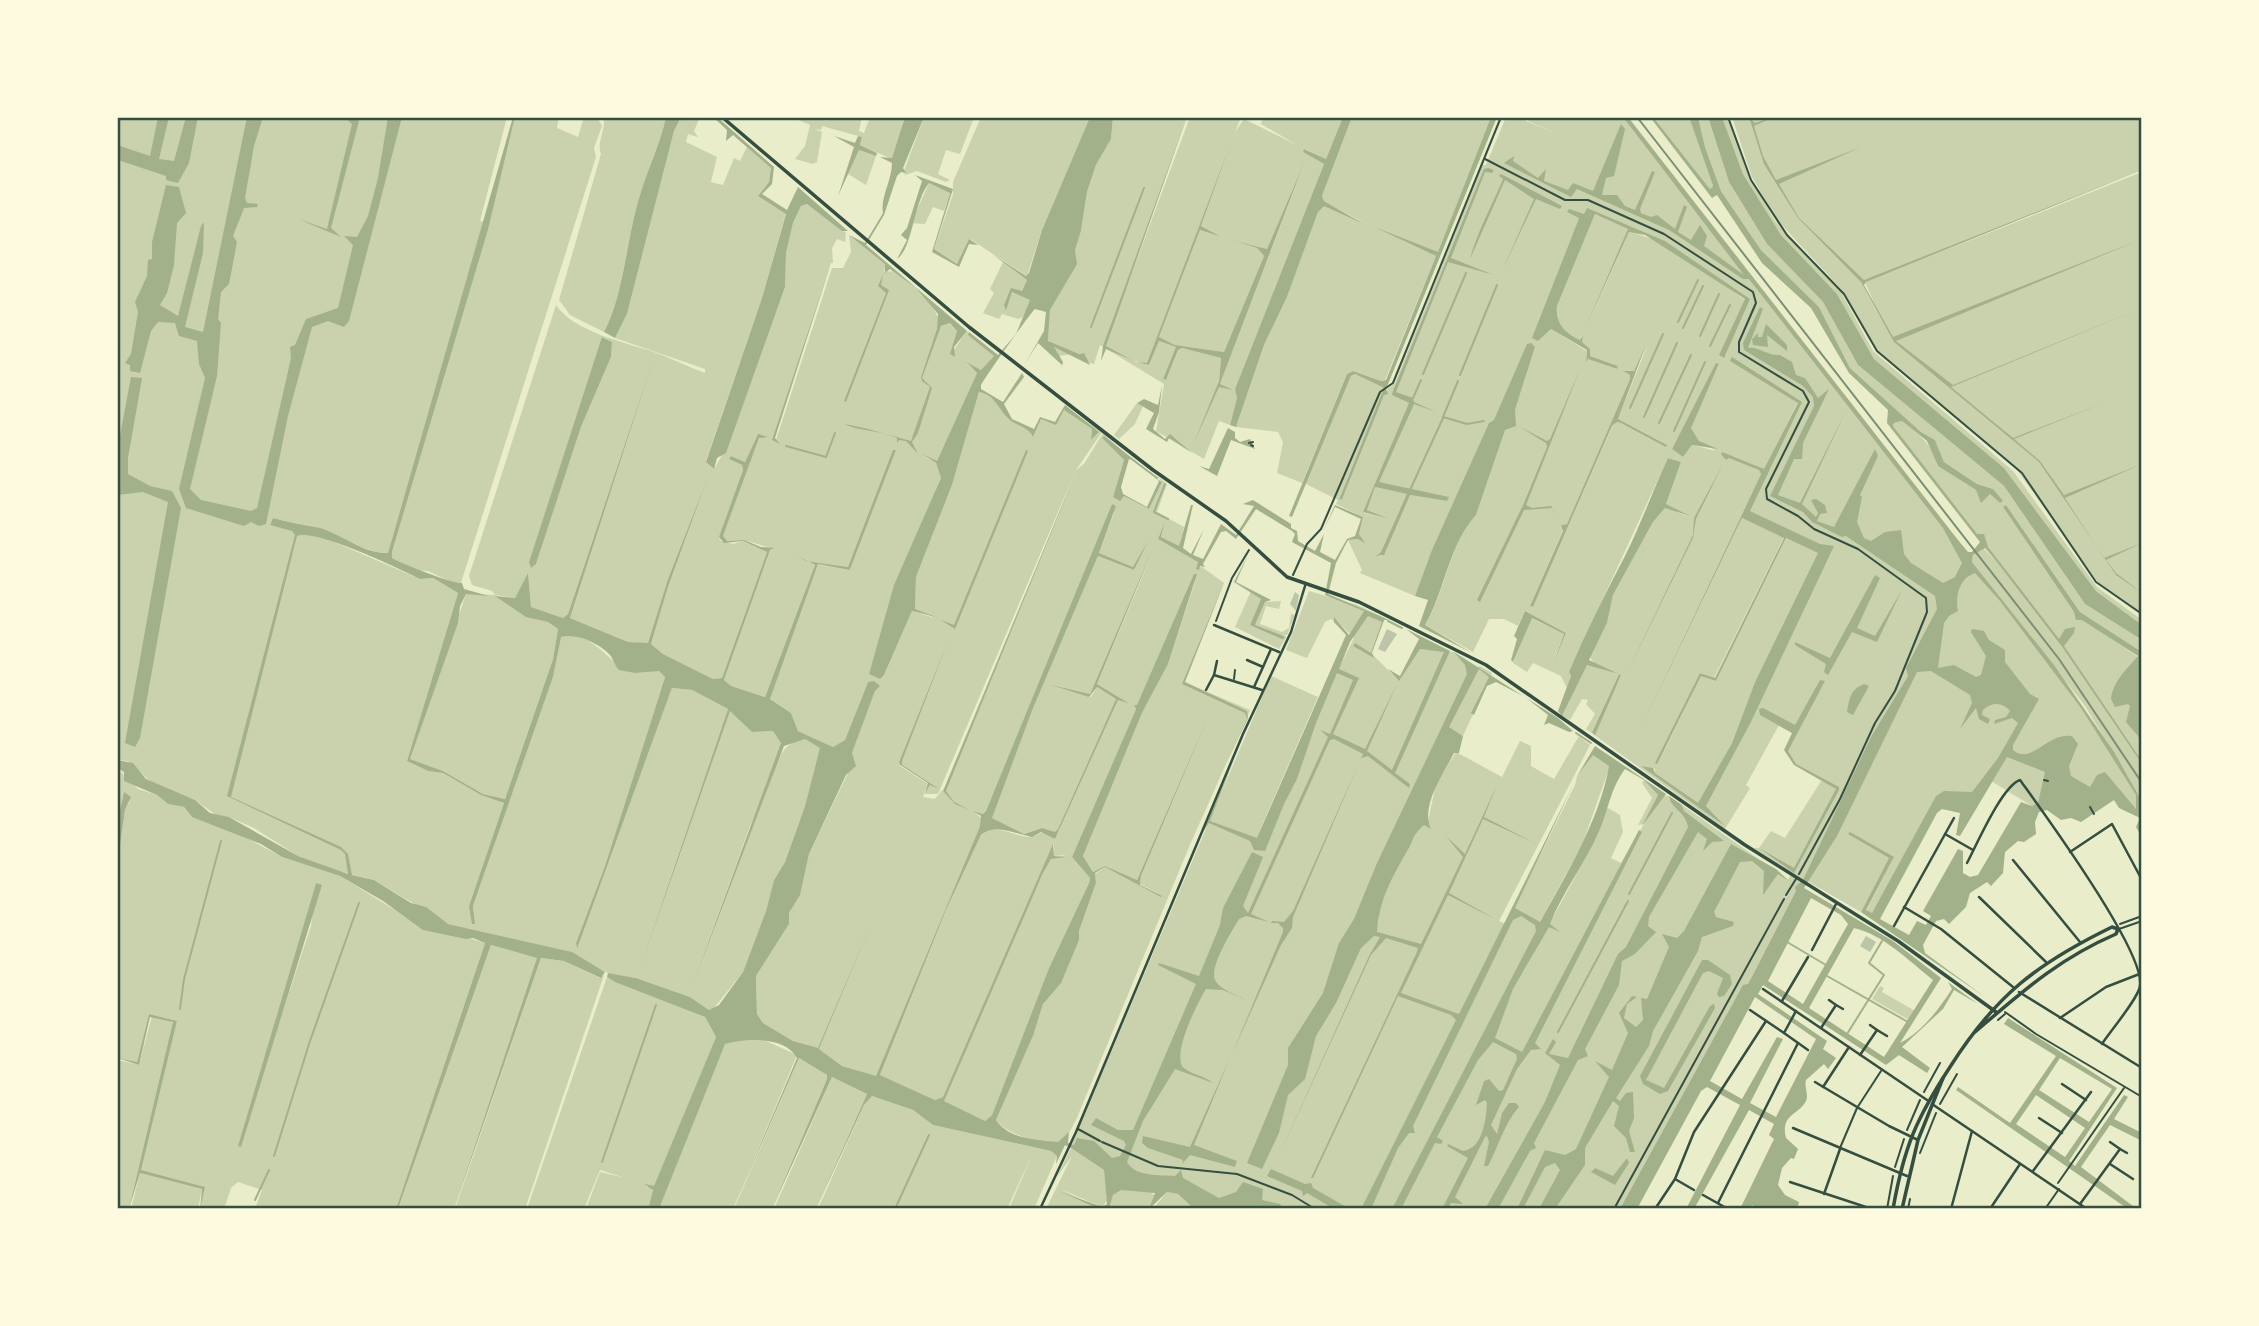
<svg xmlns="http://www.w3.org/2000/svg" width="2259" height="1326" viewBox="0 0 2259 1326" font-family="'Public Sans',sans-serif">
  <style>
    .green { fill: #cad2ad; fill-rule: evenodd }
    .water { fill: #a3b18a; fill-rule: evenodd }
    .lines { fill: none; stroke-linecap: round; stroke-linejoin: round }
    .stream { stroke: #a3b18a; stroke-width: 2 }
    .building { fill: #bcc5a7 }
    .path { stroke: #344e41; stroke-width: 2 }
    .service { stroke: #344e41; stroke-width: 2 }
    .pedestrian { stroke: #344e41; stroke-width: 2 }
    .minor { stroke: #344e41; stroke-width: 2.5 }
    .tertiary { stroke: #344e41; stroke-width: 3.5 }
    .rail { stroke: #7c8e77; stroke-width: 2 }
    .neatline { fill: none; stroke: #344e41; stroke-width: 2.5 }
  </style>
  <rect width="100%" height="100%" fill="#e9edc9"/>
  <g class="green">
    <path d="M117,117H507L480,221L484,222L388,553C366,553 346,538 326,530C310,524 290,523 273,518L270,525L325,538L420,579L433,578L458,593L407,761L428,771L443,773L481,795L504,803L469,906L475,924L473,906L553,677L560,637C592,628 608,665 632,672C641,674 650,670 659,671L665,677L605,866L576,943L577,949L672,688L692,690L728,709L638,974L730,710L752,732L773,731L782,743L773,771C783,753 783,743 805,739L821,748L805,806L785,862L774,880L766,911L743,972L714,1008L709,1010L690,997L636,978L608,973L563,950L448,924L374,880L337,871L298,856L254,828L229,817L216,815L195,800L152,783L128,761L117,760ZM770,782L690,992L750,826Z"/>
    <path d="M515,117H559L557,128L578,137L584,117H597L602,126L594,148L596,157L460,586L428,571L413,570L392,558V552L488,230Z"/>
    <path d="M603,117H666C660,145 648,168 640,195C627,235 624,295 604,332L570,315L559,300L601,154C596,142 607,129 603,117Z"/>
    <path d="M681,117H700L694,131L698,137L688,134L686,142L717,157L711,182L723,185L734,158L740,161L747,147L771,168L769,182L758,196L786,213L762,298L706,461L714,469L729,443L785,287L786,253L793,223L801,206L807,204L846,233L845,242L837,239L832,248L833,263H831L774,438L776,440L832,268H843L851,252L849,235L886,264L884,272L894,271C913,285 935,302 941,326L950,323L957,331L951,354L967,331L994,356L981,370L966,363L977,373L937,462L922,455L936,463L941,478L896,585L869,674L884,675L912,611L935,618L915,609L916,577L952,485L979,392C999,398 1000,412 1015,422C1022,427 1029,429 1033,437L1041,419L1056,424L1064,410L1092,429L1091,440L1099,432L1076,414L1102,432L1076,470L1084,464L1103,433L1121,450L1104,436L1102,438L1124,460L1113,497L1124,496L1149,509L1162,482L1157,476L1167,484L1157,512L1184,527L1179,547L1161,537L1165,523L1158,539L1199,562L1196,568L1202,567L1224,583L1184,682L1250,710L1189,847L1076,1120C1073,1125 1069,1135 1064,1139C1050,1150 1004,1133 996,1120L1033,1036L1043,1004L1058,983L1079,940V931L1096,883L1095,874L1105,867L1162,895L1140,885L1141,876L1214,703L1137,880L1105,866L1093,872L1083,856L1142,713L1168,664L1196,579L1137,705H1134L1136,709L1072,857L1090,878L1089,883L1049,968L992,1115L985,1121L943,1101L1043,873L1051,859L1066,855L1054,856V844L943,1097L935,1100L880,1075L946,910L981,835C996,822 1014,837 1030,837C1036,836 1040,832 1046,832L1055,839L1118,700L1130,704L1097,684L1156,544L1090,694L1049,684L1091,697L1097,687L1116,699L1058,829L1055,833L1042,828L1023,834L991,818L1033,707H1030L986,811L984,814L975,812L982,819L980,826L876,1077L842,1066L819,1049L873,918L818,1049L793,1041L763,1023L757,1014L756,976L789,924V913L800,894L809,854L850,769L852,753L875,691L868,682L845,740L833,747L798,731L791,713L770,699L772,689L818,564L848,570L851,567L896,450L848,567L806,561L796,554L815,565L765,697L730,686L724,680L770,550L774,549L744,540L724,541L723,536L759,437L757,436L745,462L731,456L730,459L742,465L743,470L719,538L721,541L733,544L742,541L767,552L722,678L713,679L663,654L651,644L668,587L709,474L668,579L648,644L628,642L570,618L655,354L568,614L563,618L531,607L528,574L515,598L495,595L526,616L548,622L558,629L553,659L505,799L483,794L443,771L410,759L466,594L495,595L492,591L472,585L469,576L556,305C574,332 624,342 654,352C671,358 688,367 705,373V369L615,338L627,314L674,131ZM603,337L612,342L611,357L581,427L536,564L529,562ZM1076,470L945,793L942,790L935,799L923,797L928,784L900,766L899,762L951,635L902,760V765L930,785L925,794H938ZM1112,504L1114,513L1099,553L1133,567L1136,563L1134,570L1098,556L1063,638H1060Z"/>
    <path d="M792,117H824L826,122L828,117H862L859,131L864,133L870,117H905L892,159L860,145L862,137L822,126L821,130L815,129L822,132L817,162L813,164L795,159L805,146L810,125Z"/>
    <path d="M924,117H974L960,154L946,150L938,174L950,180L946,182L917,171L905,175L904,171Z"/>
    <path d="M981,117H1090L1042,230L1027,276L970,239L957,264L934,249L953,194V182Z"/>
    <path d="M1113,117H1187L1105,345L1190,117H1241L1235,132L1244,119L1297,145L1261,124L1263,117H1343L1326,159L1305,149L1303,152L1324,164L1235,389L1237,398L1230,425L1219,421L1204,459L1156,431L1164,384L1100,345L1094,364L1087,362L1083,353L1058,356L1053,347L1070,353L1048,341L1050,310L1076,264L1075,250L1081,231L1087,192L1096,165L1111,139ZM1233,137L1201,226L1223,237L1200,230L1159,337L1175,345L1224,352L1264,256L1257,248L1232,240L1267,249L1305,162L1220,384L1229,389L1219,386L1206,416L1219,381L1221,358L1182,348L1178,350L1166,380L1163,379L1177,347L1159,341L1149,365L1135,362V361L1147,364Z"/>
    <path d="M1352,117H1491L1438,253L1372,226L1436,256L1385,380L1381,381L1353,371L1347,374L1302,483L1277,473L1283,442L1278,432L1236,427L1264,345L1287,297L1318,212L1324,205L1364,223L1324,201L1322,196Z"/>
    <path d="M1506,117H1527L1526,121L1560,135L1528,121L1529,117H1626L2082,706L2134,787L2085,706L1972,562L1974,554L1983,548L1994,558L1893,426L1894,423L1902,421C1918,434 1933,444 1937,465L1976,490L1993,495L2000,503L1993,489L1977,484L1944,462L1935,440L1921,432L1850,368L1819,307L1761,250L1721,191L1705,147L1698,117H1708L1729,182L1767,244L1823,302L1858,365L2004,486L2085,604L2142,640V652L2080,612L2006,505L2003,507L2074,612L2142,660V761L2112,717L2142,764V806L2140,798L2136,813L2110,787L2032,806L1991,781L1972,806L1937,801L1872,913L1866,911L1893,859L1848,834L1889,858L1861,912L1807,881L1629,1209H1251L1176,1184L1120,1174L1072,1144L1271,676L1318,697L1256,839L1334,669L1338,670L1354,638L1334,618L1335,622L1331,619L1325,622L1307,658L1286,650L1309,591L1357,605L1385,618L1371,653L1398,680L1420,649L1454,652L1474,669L1480,666L1492,673L1463,736L1447,726L1365,929L1378,923L1380,904L1395,869L1408,849L1411,837L1428,821L1436,784L1456,752L1502,777L1520,741L1531,746V766L1554,779L1579,736L1590,745L1499,921L1506,924L1575,785L1577,776L1593,754L1610,766L1582,845L1539,923L1517,912L1543,927L1522,974L1598,835L1606,807L1620,815L1623,832L1611,858L1621,863L1644,824L1638,825L1652,798L1642,783L1644,780L1658,795L1669,796L1670,800L1683,808L1682,805L1788,880L1792,873L1754,848H1759L1771,831L1785,838L1821,781L1837,787L1797,766L1786,750L1796,730L1760,715L1779,725L1746,785L1750,788L1725,829L1586,729L1595,714L1586,704L1588,700L1582,699L1570,720L1562,716L1587,664L1619,674L1592,731L1594,732L1621,675L1594,663L1590,657L1607,623L1613,595L1653,522L1666,507L1689,517L1666,504L1681,462L1668,458L1569,672L1571,675L1567,688L1561,676L1533,663L1527,672L1513,663L1531,618L1564,634L1552,664L1566,633L1525,611L1518,626L1504,619H1489L1473,652L1425,625C1446,591 1448,546 1476,515L1505,429L1514,423L1515,410L1535,347L1454,501L1415,596L1360,573L1362,570L1348,540L1358,539L1366,544L1359,534L1363,517L1336,504L1338,500L1304,483L1351,376L1355,374L1384,388L1383,394L1339,499L1386,390L1395,383L1482,165H1486ZM1588,210L1664,241L1747,299L1719,355L1745,300C1710,275 1672,241 1629,232L1586,329L1629,229L1595,214L1557,306C1555,323 1565,333 1580,340L1582,335V342L1590,349V356L1618,366L1617,369L1588,359L1586,361L1587,351L1551,329L1538,341ZM1647,346L1618,419L1667,445L1621,423L1617,422L1612,427L1533,607L1530,606L1563,530L1561,525L1567,524L1630,379V375L1623,371H1634ZM1730,361L1800,402L1745,513L1825,552L1750,705V724L1706,806L1726,827L1642,766L1655,769V773L1698,804L1732,743L1755,682L1819,553L1786,538L1716,681L1701,675L1658,764L1700,673L1714,678L1784,537L1742,518L1632,749L1761,474L1760,470L1721,454L1764,470L1798,402ZM1717,363L1719,365L1690,428L1699,441L1716,451L1692,445L1683,457L1672,449ZM1392,395L1411,401L1377,485L1447,501L1410,495L1381,557L1378,554L1381,552L1408,494L1375,487L1367,510L1388,519L1364,513L1410,403Z"/>
    <path d="M1653,117H1689L1713,186L1710,189Z"/>
    <path d="M1722,117H1729L1750,178L1775,221L1841,292L1873,351L2013,471L2097,587L2142,620V625L2096,591L2004,468L1874,359L1837,294L1781,235L1743,174Z"/>
    <path d="M1732,117H2142V170L1861,282L1881,319L1865,282L2142,172V616L2100,585L2017,470L1878,353L1843,291L1777,220L1752,177Z"/>
    <path d="M859,150L876,156L866,185L848,174Z"/>
    <path d="M929,183L950,192L944,211L933,207L925,224L911,223Z"/>
    <path d="M1003,262L1027,280L1022,291L1011,289L1005,309L1012,292L1031,299L1023,317L1018,319L1002,314L999,319L983,313L994,293L990,289Z"/>
    <path d="M1137,403L1143,406L1135,424L1119,439L1114,435Z"/>
    <path d="M1251,591L1261,599L1250,625L1286,638L1279,649L1235,627Z"/>
    <path d="M1281,601L1279,609L1266,606L1260,624L1282,632L1289,628L1291,614L1295,615L1287,635L1280,636L1255,625L1265,602Z"/>
    <path d="M117,768L138,789L157,795L168,804L184,807L192,817L232,830L282,857L340,876L411,920L485,943L396,1209H255L262,1190L238,1182L231,1188L224,1209H200L204,1187L140,1170L177,1021L149,1014L137,1062L117,1058V867L125,810L130,801L124,792L117,823ZM316,883L311,926L238,1147Z"/>
    <path d="M491,945L538,958L454,1209H398Z"/>
    <path d="M541,958L564,961L600,978L604,975L525,1209H455Z"/>
    <path d="M607,977L705,1017L716,1037L654,1187L644,1185L653,1189L648,1209H586L600,1172L625,1178L600,1170L584,1209H527Z"/>
    <path d="M1880,986L1884,988L1882,992L1915,1011L1909,1020L1872,999Z"/>
    <path d="M152,1016L171,1021L174,1025L129,1209H117V1060L139,1065Z"/>
    <path d="M745,1038H759L797,1055L733,1209H659L722,1049L725,1043Z"/>
    <path d="M799,1058L827,1075V1079L772,1209H734Z"/>
    <path d="M832,1077L867,1094L816,1209H774Z"/>
    <path d="M872,1096L913,1110L933,1125L1051,1151L1057,1156L1034,1209H1009L1032,1155L1007,1209H818L864,1105Z"/>
    <path d="M1071,1148L1104,1170L1107,1201L1102,1207L1060,1189L1099,1209H1046L1072,1156L1056,1178Z"/>
    <path d="M140,1173L202,1189L198,1209H131Z"/>
    <path d="M1121,1189L1150,1191L1155,1196L1149,1209H1109L1113,1195Z"/>
    <path d="M1167,1192L1178,1194L1194,1209H1153Z"/>
  </g>
  <g class="water">
    <path d="M158,117H169L159,159L174,161L186,117H198L189,163L178,183L166,180V176L121,161L117,157V145L150,156Z"/>
    <path d="M247,117H263L254,146L245,198L247,203L258,204L257,207L244,208L233,236L237,242L229,284L221,292L218,319L221,323L217,376L190,489L201,500L251,511L257,508L291,358L290,347L295,345L306,319L338,308L353,245L344,236L357,237L368,216L378,178L388,117H402L349,321L344,327L328,321L312,327L288,416L266,524L259,526L251,522L244,526L186,508L179,489L205,378L199,364L197,341L179,336L175,323L158,322L151,331L140,373L130,371V365L125,363L131,354L138,312L135,302L147,276L148,260L152,259V242L166,185L179,187L186,213L177,223L174,265L167,293L160,305L178,316L201,226L204,222L203,253L185,327L203,332Z"/>
    <path d="M344,117H360L331,228L341,237L298,219L327,229L352,124Z"/>
    <path d="M513,117H515L488,230L392,552V558C402,564 456,585 462,583L464,589L489,596L466,594L460,606L458,623L410,759L443,771L483,794L505,799L553,659L558,629L548,622L526,617L495,596L515,598L528,573L531,607L563,618L568,614L655,354L570,618L628,642L648,643L668,579L709,474L668,587L651,644L663,654L713,679L722,678L767,552L743,541L724,543L719,537L743,470L742,465L729,459L731,456L745,462L758,434L768,437L759,438L723,536L727,541L744,540L761,547L775,548L770,550L724,680L731,686L765,697L815,565L795,554L806,561L848,567L893,450H896L851,567L849,570L818,564L770,699L791,713L798,731L833,747L845,740L868,682L874,681L880,686L875,691L852,753L856,766L846,775L809,854L800,895L789,913V924L756,976L757,1014L763,1023L793,1041L818,1048L873,919L819,1049L842,1066L876,1076L980,826L981,816L973,811L983,814L986,811L1112,504L1116,506L1099,553L1133,567L1148,541L1134,570L1098,556L1033,708L992,818L1024,834L1042,828L1055,832L1058,829L1116,699L1097,687L1089,697L1048,684L1090,694L1155,544L1097,684L1130,704L1118,700L1055,839L1041,832L1032,837C1016,834 995,823 981,835L946,910L880,1075L935,1100L943,1097L1053,844L1054,856L1066,857L1051,859L1043,873L944,1101L985,1121L992,1115L1049,968L1089,883L1090,878L1072,857L1136,709L1134,705H1137L1194,574H1197L1168,664L1142,713L1083,856L1093,872L1105,866L1137,880L1214,703L1141,876L1140,885L1162,896L1161,897L1105,867L1095,873L1096,883L1079,931V940L1061,983L1043,1004L1033,1036L996,1120C1008,1139 1038,1140 1058,1142L1069,1132L1068,1143L1074,1145L1077,1138L1094,1141L1112,1158L1120,1156L1126,1145L1124,1141L1091,1125L1096,1118L1118,1130H1133L1196,984L1158,965L1159,963L1199,976L1220,925L1223,908L1252,852L1263,857L1243,906L1248,913L1328,737L1320,730L1330,734L1353,680L1337,673L1316,723L1297,779L1284,804L1265,851L1254,850L1250,841L1209,823L1203,832L1233,762L1210,821L1257,838L1346,635L1334,622V617L1349,635L1364,611L1325,595L1331,563L1292,542L1295,534L1292,531L1256,509L1236,539L1226,531L1221,532L1203,564L1205,567L1200,566L1199,570L1196,569L1198,562L1158,539L1165,522L1161,537L1179,546L1191,505H1193L1183,548L1191,554L1204,529L1193,555L1203,559L1221,524L1236,535L1254,506L1243,504L1253,500L1291,524V528L1297,531L1298,541L1315,551L1324,534L1320,552L1335,560L1347,539L1355,536L1361,519L1335,507L1323,531L1335,505L1363,517L1359,534L1366,544L1358,539L1348,540L1336,563L1328,594L1389,620H1384L1372,653L1374,658L1353,646L1355,643L1371,653L1382,622L1368,616L1350,642L1339,669L1359,678L1333,734L1365,749L1397,684L1367,751L1392,770L1444,652L1420,649L1399,681L1388,669L1400,676L1419,639L1406,629L1450,651L1395,773L1410,784L1409,788L1368,756L1361,758L1363,754L1334,739L1330,740L1251,914L1269,922L1246,916L1239,919C1232,931 1209,967 1215,980C1220,990 1239,996 1248,1001L1223,990L1206,989C1198,1002 1169,1058 1185,1069C1194,1075 1207,1077 1213,1083L1175,1069L1143,1121L1127,1162C1135,1177 1160,1175 1175,1176L1181,1170L1183,1178L1219,1198L1236,1192L1243,1182L1263,1189L1262,1200L1280,1204L1283,1209H1194L1178,1194L1167,1192L1149,1209L1155,1193L1121,1190L1113,1195L1109,1209H1099L1059,1191L1102,1207L1107,1204L1104,1170L1071,1148L1065,1145L1056,1164L1057,1156L1051,1151L933,1125L913,1110L872,1096L864,1105L816,1209L867,1094L832,1077L772,1209L827,1079V1075L799,1058L733,1209L797,1058C785,1036 745,1038 725,1044L659,1209H648L653,1190L644,1184L654,1186L716,1037L705,1017L615,982L607,977L608,973L636,978L690,997L709,1010L719,1005L743,972L766,911L774,880L785,862L805,806L820,748L805,739L784,746L690,992L781,743L773,731L752,732L730,711L638,974L728,709L692,690L672,688L577,949L576,943L605,866L665,677L659,671L635,673L619,670C615,666 614,660 610,655C599,643 576,633 561,637L553,677L473,906L475,924H472L469,906L504,803L481,795L443,773L428,771L407,761L458,593L433,578L420,579C400,569 315,528 297,536L231,797L341,847L348,854L352,875L374,880L411,903L426,907L448,924L572,952L605,972L601,978L564,961L541,958L454,1209L537,958L491,945L398,1209H396L485,943L473,938L466,939L423,930L383,901L340,876L282,857L261,844L192,817L184,807L168,804L157,795L124,781V772L117,768V760L133,763L146,779L195,800L210,813L229,817L298,856L348,874L345,854L341,850L227,796L295,535L292,531L270,525L273,518C287,522 301,524 316,527C340,532 362,554 388,553Z"/>
    <path d="M666,117H681L674,131L627,314L615,338L604,332C624,295 627,235 640,195C648,168 660,145 666,117Z"/>
    <path d="M713,117H717L774,167L772,184L762,194L787,210L798,187L848,231H842L807,204L801,206L793,223L786,253L785,287L726,453L717,458L714,469L706,462L762,298L786,214L758,196L769,182L771,168L733,135L726,141L727,130Z"/>
    <path d="M905,117H924L903,168L906,173L901,172L897,176L884,215L866,245L967,331L954,347L955,357L950,354L957,331L950,323L941,326L922,378L932,388L918,433L912,442L918,454L906,441L899,440L897,443V438C881,430 861,432 844,424C863,427 890,435 911,441L930,387L922,381L921,377L937,329L938,314L916,288L890,269L885,273V264L849,235L865,243L883,213C880,198 892,180 892,163L880,157L892,158Z"/>
    <path d="M1090,117H1113L1111,139L1096,165L1087,192L1081,231L1075,250L1077,264L1050,310L1048,341L1079,354L1084,353L1090,365L1054,347L1063,362L1061,370L1062,365L1038,343L1025,364L1044,331L1046,312L1035,309C1031,312 985,377 981,385V389L1003,402L1022,373L1024,377L1004,404L1012,419L1034,429L1040,417L1055,422L1065,405L1099,432L1091,440L1092,429L1064,410L1056,425L1041,419L1033,437C1028,426 1015,426 1007,417C997,406 995,396 979,392L952,485L916,577L915,609L936,617L912,611L884,675L880,679L869,674L894,585L941,478L936,463L922,454L937,461L977,373L966,362L981,370L994,356L968,335L969,332L998,355L1016,334L1030,300L1012,292L1006,310L1004,305L1011,288L1022,291L1027,280L992,254L1026,276L1029,273L1042,230Z"/>
    <path d="M1187,117L1106,346L1132,360L1106,349L1101,361L1103,346Z"/>
    <path d="M1343,117H1352L1322,196L1324,201L1364,224L1324,206L1318,212L1287,297L1264,345L1236,427L1230,425L1237,398L1235,389L1324,164L1303,152L1304,149L1326,159Z"/>
    <path d="M1491,117H1497L1386,389L1388,394L1384,395L1342,499L1339,500L1384,388L1355,374L1351,376L1292,517L1289,516L1347,374L1353,371L1381,381L1386,380L1436,256L1372,226L1438,252Z"/>
    <path d="M1623,117H1628L1958,540L1968,552H1972L1980,542L1887,423L1888,410L1849,373L1811,308L1762,263L1717,195L1712,198L1650,117H1653L1710,189L1713,186L1689,117H1698L1705,147L1721,191L1761,250L1819,307L1850,368L1921,432L1935,440L1944,462L1977,484L1993,489L2003,501L2000,503L1990,494L1981,503L1976,490L1938,466L1927,441L1902,421L1894,423L1893,426L1977,534H1984L1988,547L2059,639L2065,629L2075,627L2074,633L2064,646L2142,761V764L2063,648L1994,558L1985,548L1973,555L1972,562L2054,665L2114,752L2140,798L2142,838L2136,827L2140,818L2119,808L2114,800L2081,822L2071,818L2061,820L2047,810L2039,812L2035,822L2036,834L2024,842L2018,841L2005,852L2003,873L1991,886L1987,882L1970,893L1966,907L1949,924L1944,919L1936,921L1923,945L1925,953L1985,997L1861,912L1889,858L1848,834L1850,832L1894,857L1866,910L1872,913L1936,796L1944,791L1972,792L1998,758L2018,723L2012,718L1994,724L1995,720L2006,717L2010,711C2002,702 1992,702 1983,710L1982,715L1990,719L1988,724L1979,719L1976,708L1960,729L1972,703L1970,695L1931,671L1917,672L1837,836L1804,888L1893,941L1941,978L1900,1043C1922,1032 1939,1009 1952,989L1948,982L1978,1004L1954,990L1943,1009L1902,1047L1930,1068L1927,1073L1899,1055L1886,1065L1763,985L1758,994L1827,1041L1823,1049L1836,1058L1828,1069L1824,1064L1806,1080C1804,1087 1809,1095 1806,1101C1799,1115 1780,1114 1786,1138L1798,1149L1794,1159L1791,1158L1782,1168L1778,1185L1785,1195L1799,1202L1797,1209H1758L1752,1205L1749,1209H1740L1774,1139L1769,1135L1774,1124L1749,1110L1694,1209H1686L1740,1105L1707,1087L1701,1091L1637,1209H1620L1743,985L1748,984L1754,973L1796,891L1795,887L1803,880L1871,737L1908,676L1906,668L1937,609L1935,596L1846,536L1842,537L1812,522L1803,512L1770,496L1814,406L1813,397L1803,386L1744,350L1743,343L1760,307L1763,309L1748,348C1758,346 1768,356 1780,355L1792,362L1796,375L1805,378L1818,398L1829,389L1803,443L1802,459H1794L1778,495L1800,503L1846,411L1802,504L1816,517L1818,513L1811,500L1816,499L1825,505L1827,513L1820,514L1817,521L1834,527L1875,449L1878,456L1860,495L1862,497L1857,522L1864,538L1871,541L1885,532L1901,530L1904,554L1911,563L1943,583L1955,577L1962,563L1943,528L1749,279H1743L1669,230L1577,189L1571,197L1504,163L1514,156L1513,161L1538,178L1546,169L1544,181L1568,190L1573,183L1593,191L1621,124L1625,129L1614,176L1606,178L1602,195H1617L1625,206L1635,210L1652,171L1655,172L1640,209L1641,213L1651,217L1657,215L1675,229L1684,205L1687,207L1678,232L1691,240L1700,225L1707,236L1704,246L1744,275ZM1975,573L2000,601L2081,708L2136,795V809L2105,772L2097,775L2090,787L2071,776L2069,766L2078,744L2072,736C2047,732 2031,766 2013,750V745L2039,699L2030,694L2005,662V650L1989,640L1984,631L1972,629L1971,632L1986,656L1981,675L1976,677L1954,665L1938,668L1944,623L1949,616L1958,611C1955,597 1959,578 1975,573ZM2007,757L2045,772L2038,803L2032,806L2021,802L1978,875L1970,877L1963,873V851L1958,849L1923,911L1931,916L1926,925L1917,921L1909,935L1880,919L1937,813L1942,809L1960,813L1956,835L1960,836ZM1811,898L1841,915L1848,924L1803,1004L1768,981ZM1854,928C1884,935 1909,961 1933,980L1884,1057L1809,1008ZM1755,997L1816,1039L1776,1117L1750,1103L1783,1039L1777,1037L1742,1099L1710,1081Z"/>
    <path d="M1708,117H1722L1743,174L1781,235L1837,294L1874,359L2004,468L2096,591L2142,625V640L2085,604L2004,486L1858,365L1823,302L1767,244L1729,182Z"/>
    <path d="M1749,117L1755,123L1774,117L1754,126L1763,156L1776,180L1861,147L1779,184L1799,218L1864,280L2142,170L1866,282L1864,285L1893,337L2142,239L1896,341L1953,385L2142,308L1951,387L2013,438L2106,402L2014,439L2040,461L2064,495L2142,464L2065,498L2104,558L2142,543L2106,560L2116,573L2142,593L2116,575L2039,462L1894,342L1861,282L1798,218L1764,164Z"/>
    <path d="M834,136L855,143L858,136L862,137L860,145L877,153L876,156L859,150L838,196L854,147Z"/>
    <path d="M1233,137L1201,226L1222,237L1200,230L1159,337L1175,345L1224,352L1264,256L1257,248L1232,240L1267,249L1305,161L1220,384L1233,390L1219,387L1193,445L1219,381L1221,358L1182,348L1178,350L1166,380L1163,379L1176,347L1159,341L1149,365L1135,362L1147,363Z"/>
    <path d="M1488,168L1494,170L1492,173L1485,172L1451,258L1494,275L1448,262L1396,392L1413,398L1414,402L1436,412L1414,404L1379,482L1449,497L1447,501L1410,495L1384,555L1376,556L1381,552L1407,494L1375,487L1367,510L1389,519L1363,512L1409,403L1392,395L1393,391L1484,169Z"/>
    <path d="M1501,174L1562,206L1560,209L1536,199L1502,271L1534,199L1505,180L1470,259C1477,232 1492,206 1503,179L1499,176Z"/>
    <path d="M915,175L953,189L934,249L957,264L969,239L978,245L969,244L959,267L932,252L950,193L929,183C913,203 913,248 897,259L907,240L901,235L907,228L922,181Z"/>
    <path d="M1587,208L1665,241L1750,299L1724,358L1719,355L1745,299L1645,235L1629,232L1585,329L1628,229L1595,214L1557,306C1555,323 1565,333 1580,340L1583,335L1582,342L1590,349V356L1618,366L1617,369L1588,359L1586,362L1587,350L1551,329L1538,341L1532,338L1578,221L1579,218L1567,212L1569,209L1584,214Z"/>
    <path d="M831,263L775,438L780,444L772,440Z"/>
    <path d="M883,275L881,285L889,290L846,402L844,401L886,293L878,286Z"/>
    <path d="M1766,324L1787,345V351L1767,335L1768,347L1753,345L1752,339L1758,333V337H1762Z"/>
    <path d="M602,337L612,342L611,357L581,427L536,564L531,568L529,562Z"/>
    <path d="M1531,343L1535,347L1515,410L1516,426L1505,430L1476,515C1448,546 1445,591 1425,625L1472,653L1419,626L1428,600L1415,596L1432,550L1489,423L1494,420L1527,344Z"/>
    <path d="M1646,345L1618,419L1667,445L1666,447L1621,423L1617,422L1612,426L1533,607L1530,606L1563,531L1561,525L1567,524L1630,379V375L1623,371H1634Z"/>
    <path d="M1732,357L1802,402L1750,511L1820,544L1834,546L1750,724L1706,806L1726,827L1641,766L1653,768L1655,773L1698,803L1732,743L1755,682L1818,553L1786,538L1716,681L1701,676L1657,764L1655,763L1700,673L1715,678L1784,538L1742,518L1632,748L1761,474L1759,470L1729,458L1726,460L1721,454L1722,452L1764,469L1798,403L1730,361Z"/>
    <path d="M1716,363L1719,364L1691,428L1699,441L1718,449L1692,445L1683,457L1672,449Z"/>
    <path d="M1581,367L1526,505L1532,508L1551,506L1560,520L1552,508L1524,510L1480,602L1477,600L1524,503L1547,447L1546,443L1520,427L1547,441L1550,439Z"/>
    <path d="M131,377L142,378L128,458V474L150,486L172,491L181,508L140,738L135,747L125,743L168,502L143,492L117,495V451Z"/>
    <path d="M1162,385L1159,412L1153,429L1165,439L1170,434L1192,453L1169,438L1167,442L1146,429L1154,413L1137,403L1144,399L1158,405Z"/>
    <path d="M1228,428L1235,432V438L1240,442L1250,439L1255,449L1231,440L1217,476L1199,466L1209,469Z"/>
    <path d="M1104,436L1137,462L1129,459L1121,487L1123,494L1147,507L1159,481L1155,478L1162,482L1149,509L1124,496L1120,501L1113,497L1124,460L1102,438Z"/>
    <path d="M1026,450L1028,451L955,629L941,620L954,625Z"/>
    <path d="M1668,458L1681,462L1666,504L1690,516L1665,508L1653,522L1613,595L1607,623L1589,660L1621,675L1595,735L1592,732L1619,674L1587,665L1562,716L1558,711L1571,676L1569,672C1586,632 1605,594 1625,556C1641,524 1653,490 1668,458Z"/>
    <path d="M1723,464L1696,519L1693,538L1626,675L1693,535L1694,518Z"/>
    <path d="M1074,477L946,791L954,802L970,810L955,804L943,791Z"/>
    <path d="M2006,505L2080,612L2142,652V747L2138,736L2126,722L2130,706L2128,704L2115,707L2111,699C2113,681 2127,669 2138,656L2082,620H2076L2074,612L2003,507Z"/>
    <path d="M1248,555L1236,582L1271,600L1265,602L1255,625L1286,637L1282,639L1250,625L1261,599L1234,582Z"/>
    <path d="M1875,575L1880,578L1857,628L1875,636L1902,590L1877,642L1852,632L1828,675L1824,672L1826,664L1795,645V642L1830,658Z"/>
    <path d="M1224,583L1185,682L1247,711L1248,718L1224,768L1247,718L1245,713L1182,684Z"/>
    <path d="M1525,611L1566,633L1553,664L1564,634L1532,618L1513,662L1511,660L1517,639L1514,636Z"/>
    <path d="M951,634L902,761V765L939,789L930,785L925,794L928,783L900,765L899,762Z"/>
    <path d="M1454,652L1558,718L1573,731L1569,732L1549,723L1544,725L1548,715L1525,697L1496,682L1487,686L1474,715L1471,713L1489,677L1479,669L1449,727L1463,736L1459,753H1454C1443,775 1420,806 1431,829L1424,825C1410,838 1415,839 1406,853C1391,879 1379,901 1377,932L1421,944L1463,857L1446,836L1465,854L1497,785L1484,817L1537,844L1483,819L1449,893L1497,920L1448,895L1401,993L1459,1014L1574,783L1515,908L1540,922C1566,875 1600,819 1609,766L1593,755L1577,776L1595,746L1666,794L1642,826L1658,795L1644,780L1625,769C1610,789 1608,812 1598,834C1584,865 1562,893 1550,924L1560,932L1549,927L1513,989L1495,1038L1522,1052L1639,830L1642,832L1535,1043L1541,1049L1531,1050L1517,1069L1491,1125L1497,1134L1502,1113L1509,1103H1516L1519,1107C1505,1122 1498,1147 1488,1166H1484L1489,1142L1487,1136L1485,1137L1455,1197L1463,1204L1451,1203L1448,1209H1442L1468,1158L1447,1146L1448,1144L1463,1151C1483,1148 1486,1120 1487,1103L1485,1100L1476,1105L1484,1081L1489,1079L1499,1091L1503,1090L1517,1059L1516,1054L1493,1042L1478,1060L1437,1137L1443,1141L1441,1144L1435,1143L1401,1209H1392L1536,931L1535,925L1521,916L1513,920L1413,1126L1415,1133H1409L1398,1148L1371,1209H1361L1456,1020L1451,1015L1398,996L1313,1178H1311L1417,952L1418,948L1386,938L1371,955L1276,1162L1370,954L1380,937L1374,936L1361,948L1336,1003L1316,1036L1305,1079L1288,1095L1279,1133L1262,1169L1247,1163L1288,1065V1048L1323,993L1339,943L1354,919L1377,863L1467,674L1465,665Z"/>
    <path d="M1820,680L1825,681L1788,751L1796,764L1839,787V790L1794,873L1759,848L1794,868L1836,789L1794,765L1784,750L1792,733L1760,715L1759,709L1763,708L1795,725Z"/>
    <path d="M1864,684L1869,686L1853,715L1847,712C1850,697 1850,690 1864,684Z"/>
    <path d="M1359,763L1293,917L1292,928L1281,945L1232,1054L1283,932V928L1278,923H1271L1272,921L1284,922L1293,911Z"/>
    <path d="M124,792L131,797L125,810L117,867V823Z"/>
    <path d="M1669,796L1682,805L1684,811L1724,841L1712,842L1703,851L1707,839L1698,832L1649,917L1648,926L1656,932L1635,954L1622,961L1619,985L1585,1049L1588,1056L1578,1060L1534,1143L1536,1148L1530,1151L1498,1209H1485L1545,1102L1560,1065L1545,1053L1553,1039L1556,1042L1549,1054L1568,1058L1618,954L1626,947L1688,827C1686,812 1671,809 1669,796Z"/>
    <path d="M1731,844L1776,869L1789,881L1778,874L1763,895L1764,871L1752,861L1740,862L1714,912L1716,917L1734,922L1733,926L1702,937L1698,951L1653,1031L1649,1046L1616,1098L1620,1101L1626,1093L1633,1092L1634,1118L1629,1131L1635,1152H1630L1626,1138L1614,1126L1619,1106L1613,1101L1585,1148V1165L1555,1209H1539L1560,1170L1555,1163L1545,1167L1523,1209H1517L1545,1150L1565,1155L1576,1149L1609,1077L1595,1061L1612,1070L1628,1033L1619,1013L1632,996L1637,997L1627,1004L1624,1018L1636,1027L1643,1020L1641,998L1647,999L1669,947L1662,934L1677,938L1684,931Z"/>
    <path d="M316,883L322,885L241,1147L238,1146Z"/>
    <path d="M1702,960H1708L1730,975L1732,984L1724,996L1719,997L1717,994L1723,978L1709,971L1703,973L1646,1080L1664,1088L1710,1006L1714,1004L1715,1008L1668,1091L1660,1094L1643,1084L1640,1076Z"/>
    <path d="M149,1014L177,1021L141,1170L205,1187L200,1209L202,1189L140,1173L129,1209L173,1022L150,1017L139,1065L117,1058L137,1062Z"/>
    <path d="M2008,1018L2117,1088L2069,1161L2075,1166L2124,1095L2128,1097L2114,1119L2142,1133V1141L2110,1125L2081,1167L2137,1209H2128L1956,1090L1958,1087L2010,1123L2056,1056L2004,1024ZM2060,1058L2112,1089L2089,1122L2039,1090ZM2036,1095L2085,1128L2065,1157L2016,1124Z"/>
    <path d="M1230,1058L1194,1145L1237,1161L1235,1167L1190,1155L1182,1164L1183,1160L1148,1148L1142,1143L1143,1136L1190,1147Z"/>
    <path d="M1627,1158L1629,1163L1615,1185L1591,1172L1595,1168L1613,1176Z"/>
    <path d="M1271,1169L1305,1184L1311,1183L1313,1188L1350,1209H1334L1307,1193L1303,1196L1302,1191L1267,1176Z"/>
  </g>
  <g class="lines">
    <g class="stream">
      <path d="M1678,322L1698,280"/>
      <path d="M1091,327L1144,188"/>
      <path d="M1683,328L1703,286"/>
      <path d="M1700,336L1719,294"/>
      <path d="M1710,346L1730,305"/>
      <path d="M1423,374L1466,273"/>
      <path d="M1460,375L1497,285"/>
      <path d="M1458,381L1443,417L1467,424L1484,421"/>
      <path d="M1413,398L1421,380"/>
      <path d="M1630,408L1663,334"/>
      <path d="M1644,417L1677,343"/>
      <path d="M1659,423L1691,355"/>
      <path d="M1674,431L1705,362"/>
      <path d="M786,446L826,457L835,433"/>
      <path d="M1133,460L1157,478"/>
      <path d="M1165,484L1154,512L1168,519"/>
      <path d="M1410,490L1443,418"/>
      <path d="M1388,621L1402,628"/>
      <path d="M1576,733L1591,743"/>
      <path d="M1629,894L1672,813"/>
      <path d="M1787,942L1826,965"/>
      <path d="M1827,976L1908,1022"/>
      <path d="M180,1009L184,979L221,841"/>
      <path d="M1558,1032L1628,901"/>
      <path d="M1847,1034L1884,975L1869,963L1882,941"/>
      <path d="M274,1156L310,1041L359,903"/>
      <path d="M602,1162L656,1005"/>
      <path d="M255,1200L269,1170"/>
      <path d="M895,1209L929,1135"/>
    </g>
  </g>
  <g class="building">
    <path d="M1295,592L1299,595L1296,611L1290,604Z"/>
    <path d="M1387,629L1397,634L1385,652L1378,649Z"/>
    <path d="M1866,936L1876,942L1870,952L1860,946Z"/>
  </g>
  <g class="lines">
    <g class="path">
      <path d="M1728,117L1751,180L1787,235L1844,294L1877,351L2022,473L2096,582L2142,614"/>
      <path d="M1485,159L1565,200H1588L1664,234L1753,292L1756,303L1739,342V352L1803,391L1809,402L1766,489L1767,499L1798,516L1814,529L1858,549L1926,598L1927,612L1895,691L1875,723L1840,799L1799,874"/>
      <path d="M1249,443L1253,442"/>
      <path d="M1251,445L1253,446"/>
      <path d="M1293,575L1307,544L1321,529L1380,392L1393,383L1501,117"/>
      <path d="M1216,621L1232,578L1249,550"/>
      <path d="M2044,780L2048,781"/>
      <path d="M2090,807L2094,814"/>
      <path d="M2120,924L2142,916"/>
      <path d="M2005,1012L2036,1034L2142,1097"/>
      <path d="M1998,1020L2005,1014"/>
      <path d="M1924,1092L1940,1063"/>
      <path d="M1940,1104L1957,1074"/>
      <path d="M1907,1130L1920,1100"/>
      <path d="M1102,1142L1158,1166L1237,1174L1292,1195L1315,1209"/>
      <path d="M1920,1153L1936,1113"/>
      <path d="M1895,1167L1904,1139"/>
      <path d="M2058,1183L2124,1088"/>
      <path d="M1614,1209L1784,899"/>
      <path d="M1887,1209L1893,1176"/>
      <path d="M1908,1209L1910,1199"/>
    </g>
    <g class="service">
      <path d="M1234,679L1235,670"/>
      <path d="M1786,895L1796,879"/>
      <path d="M2119,929L2142,921"/>
      <path d="M1078,1129L1100,1141"/>
    </g>
    <g class="pedestrian">
      <path d="M1840,1148L1857,1108L1881,1071"/>
      <path d="M2045,1209L2059,1189"/>
    </g>
    <g class="minor">
      <path d="M1214,625L1279,652"/>
      <path d="M1247,660L1263,667L1254,687"/>
      <path d="M1217,661L1214,675L1262,690"/>
      <path d="M1263,667L1271,649"/>
      <path d="M1206,690L1214,675"/>
      <path d="M1945,834L1973,850"/>
      <path d="M2070,852L2112,824L2142,880"/>
      <path d="M2013,860L2080,942"/>
      <path d="M1967,863C1977,844 2002,786 2020,780C2043,812 2146,952 2140,986C2138,999 2111,1030 2102,1044"/>
      <path d="M1979,897L2046,962"/>
      <path d="M1904,907L1941,929L2013,987"/>
      <path d="M1894,926L1954,818"/>
      <path d="M1812,950L1836,904"/>
      <path d="M1763,989L1927,1100"/>
      <path d="M2019,992L2142,1068"/>
      <path d="M1782,1001L1808,957"/>
      <path d="M1836,1005L1843,1009"/>
      <path d="M1750,1010L1784,1033L1796,1011"/>
      <path d="M2060,1018L2106,987L2142,973"/>
      <path d="M1870,1025L1877,1030"/>
      <path d="M1821,1028L1836,1005L1829,1000"/>
      <path d="M1784,1033L1808,1050"/>
      <path d="M1860,1055L1877,1030L1887,1036"/>
      <path d="M1815,1082L1889,1126L1918,1140"/>
      <path d="M2062,1084L2086,1100"/>
      <path d="M1823,1087L1849,1047"/>
      <path d="M1932,1104L2087,1209"/>
      <path d="M2039,1118L2062,1133"/>
      <path d="M1793,1128L1907,1176"/>
      <path d="M2120,1149L2127,1153"/>
      <path d="M2110,1164L2133,1179"/>
      <path d="M2033,1171L2091,1092"/>
      <path d="M1675,1179L1694,1190"/>
      <path d="M1790,1182L1872,1209"/>
      <path d="M1824,1194L1840,1149"/>
      <path d="M1703,1195L1728,1209"/>
      <path d="M1718,1203L1798,1043"/>
      <path d="M2080,1204L2120,1149L2110,1142"/>
      <path d="M1040,1209L1076,1132L1243,734L1291,632L1305,586"/>
      <path d="M1655,1209L1675,1179L1694,1132L1766,1021"/>
      <path d="M1951,1209L1972,1131"/>
      <path d="M1990,1209L2020,1164"/>
    </g>
    <g class="tertiary">
      <path d="M722,117L969,327L1153,470L1226,521L1287,577L1359,602L1486,665L1745,845L1898,941L1996,1012"/>
      <path d="M1893,1209C1904,1147 1916,1119 1950,1067C1995,996 2036,964 2112,927L2118,929L2116,934C2058,959 2022,992 1975,1032"/>
      <path d="M1902,1209L1918,1140L1943,1078"/>
    </g>
    <path class="rail" d="M1637,117L2059,659L2142,783"/>
  </g>
  <rect width="2259" height="1326" fill="none" stroke="#fefae0" stroke-width="238"/>
  <rect x="119" y="119" width="2021" height="1088" class="neatline"/>
</svg>
